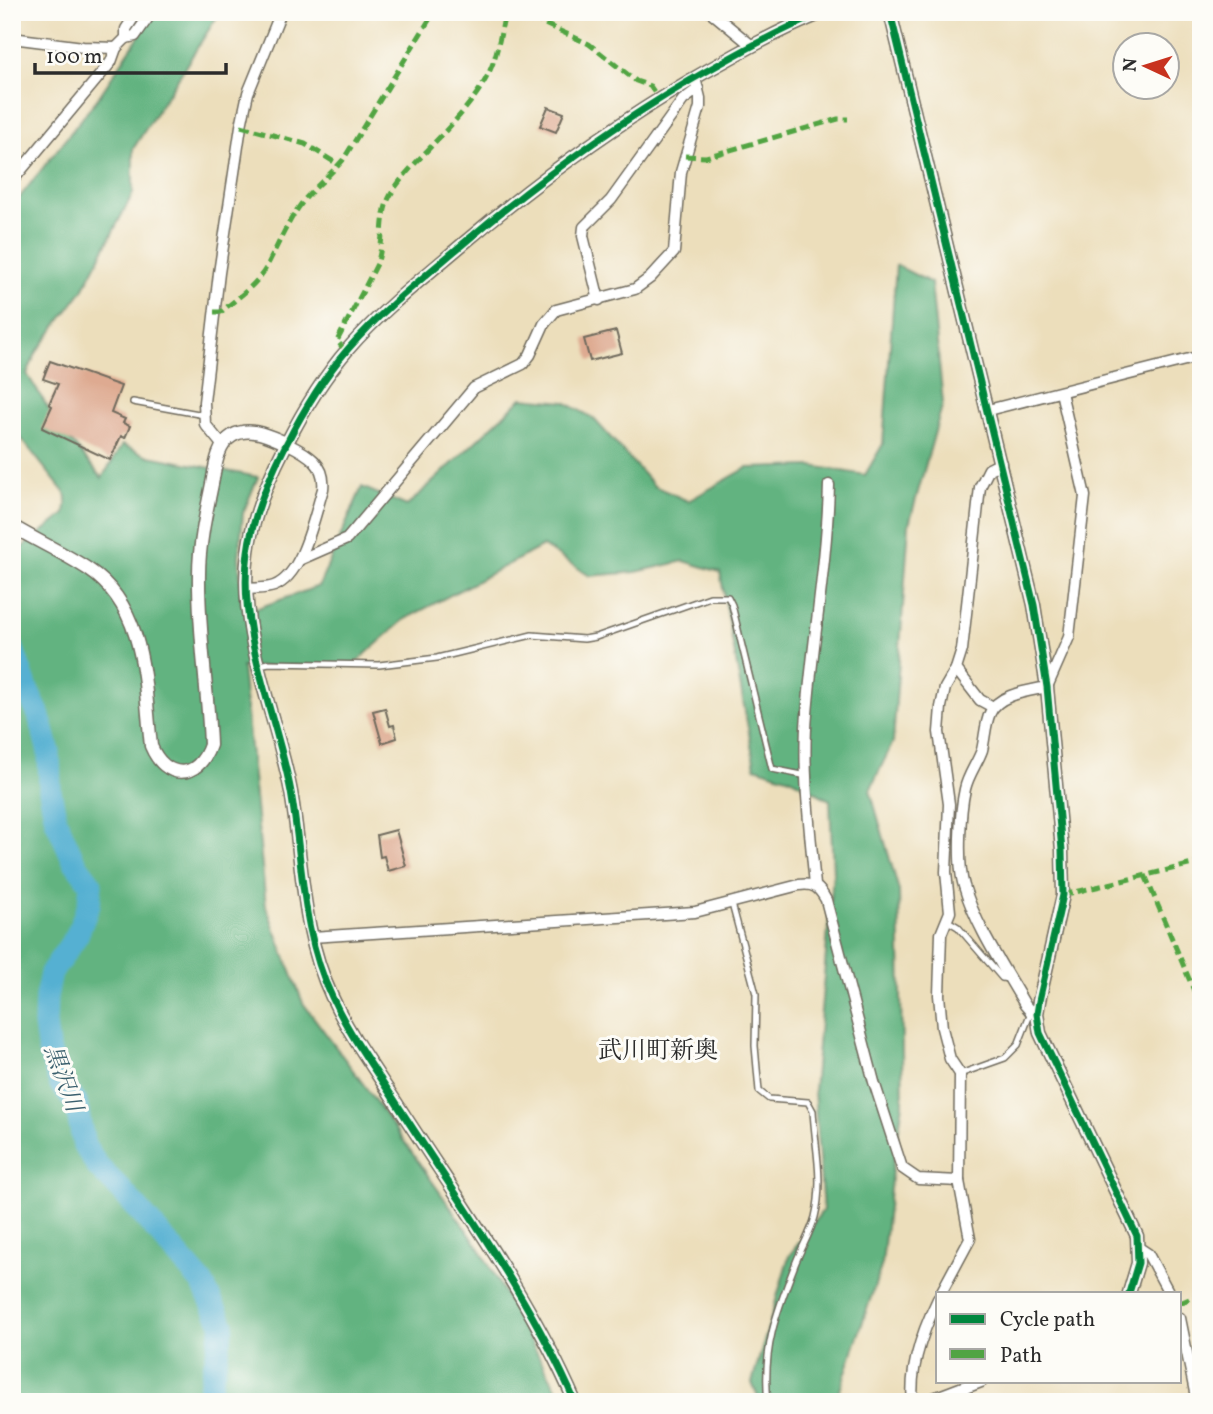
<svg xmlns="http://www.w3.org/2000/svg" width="1213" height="1414" viewBox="0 0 1213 1414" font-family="Vollkorn,'Noto Serif JP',serif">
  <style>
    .forest { fill: #62b380; stroke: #466f56; stroke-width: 2 }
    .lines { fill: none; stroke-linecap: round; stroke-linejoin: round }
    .river { stroke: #54b0d2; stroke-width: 23 }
    .building { fill: #deaa91 }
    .service-casing { stroke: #6f6a5d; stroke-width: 8 }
    .minor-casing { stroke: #6f6a5d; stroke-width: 13 }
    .tertiary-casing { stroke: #6f6a5d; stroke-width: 15 }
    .service { stroke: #fff; stroke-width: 5 }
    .minor { stroke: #fff; stroke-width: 10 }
    .tertiary { stroke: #fff; stroke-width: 12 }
    .quiet { stroke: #51a443; stroke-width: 5; stroke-dasharray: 10 5; stroke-linecap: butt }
    .cycleway-casing { stroke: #fdfcf7; stroke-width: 11 }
    .cycleway { stroke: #00873e; stroke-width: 7 }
    .labels { text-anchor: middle; stroke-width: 6; stroke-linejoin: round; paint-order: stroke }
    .water-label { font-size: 23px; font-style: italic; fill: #3b606e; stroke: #fdfcf7 }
    .quarter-label { font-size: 24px; fill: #2b2b2b; stroke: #fdfcf7 }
  </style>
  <rect width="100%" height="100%" fill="#fdfcf7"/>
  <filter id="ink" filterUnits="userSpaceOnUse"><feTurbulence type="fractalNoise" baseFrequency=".0143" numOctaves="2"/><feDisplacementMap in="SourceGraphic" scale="14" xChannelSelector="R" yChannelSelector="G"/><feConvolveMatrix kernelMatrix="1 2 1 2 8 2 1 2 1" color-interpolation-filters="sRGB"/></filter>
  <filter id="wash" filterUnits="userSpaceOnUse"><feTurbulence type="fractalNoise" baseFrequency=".00686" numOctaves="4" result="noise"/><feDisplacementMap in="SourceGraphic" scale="28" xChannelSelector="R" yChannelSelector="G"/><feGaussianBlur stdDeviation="1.57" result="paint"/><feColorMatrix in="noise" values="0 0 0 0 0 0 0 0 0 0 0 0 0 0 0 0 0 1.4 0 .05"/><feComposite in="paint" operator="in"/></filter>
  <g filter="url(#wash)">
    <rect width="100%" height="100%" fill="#ecdebb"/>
    <path class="forest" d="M155,12H220L133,149V193L83,290L36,353L27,374L63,432L102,478L122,445L149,456L258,477L243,513L239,557L242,605L258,608L319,586L362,487L407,506L522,398L565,402L594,419L654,486L688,501L747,468L812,466L865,475L883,444L896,265L931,283L943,403L909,524L893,742L870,790L899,891L903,1104L892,1170L882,1264L836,1402H760L752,1383L789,1256L823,1210L814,1091L833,873L830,800L790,778L755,767L720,572L684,561L636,572L590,576L543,546L405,619L353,665L242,667L266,906L303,1003L364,1085L480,1249L564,1402H12V550L20,549L65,514L67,496L12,427V207L98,98Z"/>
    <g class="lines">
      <path class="river" d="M12,647L28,692L39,715L49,752L50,791L56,820L74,861L91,884L89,904L77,935L51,973L46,997L45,1024L48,1047L60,1083L76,1103L84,1145L98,1167L122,1191L202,1283L223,1325L207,1402"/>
    </g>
    <g id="blocks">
      <g class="building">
        <path d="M548,107L564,113L556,132L540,126Z"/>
        <path d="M616,331L622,353L590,361L584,339Z"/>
        <path d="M50,361L121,386L111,413L125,419L123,423L130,426L125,438L121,436L110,460L42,428L52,406L49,404L58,384L43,379Z"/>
        <path d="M385,708L390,726L394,725L397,738L382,743L373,711Z"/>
        <path d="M396,830L406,866L388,871L384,856L380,857L377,835Z"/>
      </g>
    </g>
  </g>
  <g filter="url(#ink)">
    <use href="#blocks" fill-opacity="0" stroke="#6f6a5d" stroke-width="2"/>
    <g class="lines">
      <defs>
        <g id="service">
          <path d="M133,402L204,415"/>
          <path d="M260,665L269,663L379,665L437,658L532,635L584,639L596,637L710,597H728L732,605L772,769L807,776"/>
          <path d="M732,904L756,994L755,1046L759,1091L769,1099L808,1102L813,1111C815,1147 824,1181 815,1217C811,1232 802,1247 796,1262C777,1311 762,1348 768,1402"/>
          <path d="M948,921L958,927L1002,978L1008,979"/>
          <path d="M960,1074L1005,1058L1018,1045L1031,1012"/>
        </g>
        <g id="minor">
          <path d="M711,12L751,45"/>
          <path d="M12,38L83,47L116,48"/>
          <path d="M126,38L135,36L152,12"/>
          <path d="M12,181L111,62L116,48L126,38V29L137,12"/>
          <path d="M599,300L583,236L584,227L611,200L683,100L698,89"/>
          <path d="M988,410L1201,356"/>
          <path d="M223,446L205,424L204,402L219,273L241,126L248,93L281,12"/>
          <path d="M299,560L347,539L474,388L523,364L530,355L544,324L556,310L635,289L650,278L674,252L681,172L700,107V98L695,78"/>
          <path d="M246,589C255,588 266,589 274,586C303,575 314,517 323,489C326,464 308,454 288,444"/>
          <path d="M956,669L980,700L993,707"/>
          <path d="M815,885C810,831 802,769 807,714C813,638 827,562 829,485"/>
          <path d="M312,937L695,912L799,885C814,883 819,887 826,900L874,1082L902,1168L918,1179L959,1181"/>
          <path d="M1037,1014L1031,1012L1025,1005C1004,968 976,927 964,886C957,865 960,811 965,789C968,775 977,764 982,750C985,738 985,724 990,713C998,694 1029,691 1047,687L1069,637L1085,496L1061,392"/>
          <path d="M1139,1248L1148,1254L1169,1293"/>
          <path d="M941,1293L970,1239L959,1181L960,1074L950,1059L942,1028L939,995L941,934L950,912L946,872L949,804L939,732L941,707L945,688L956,669L962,650L980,487L989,469L1001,463"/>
          <path d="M1180,1318L1197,1402"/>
          <path d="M913,1402C909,1369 924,1328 938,1299"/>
        </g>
        <g id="tertiary">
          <path d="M890,12L1034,605L1047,687L1062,850L1063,895L1039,1001L1037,1014L1040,1033L1137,1236L1138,1263L1129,1293"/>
          <path d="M12,526C37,541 64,553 88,569C147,608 144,683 151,746C165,780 198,781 210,745C208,688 198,631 199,574C199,544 206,513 212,484C215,468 217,445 232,436C250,425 271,437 288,444"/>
          <path d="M575,1402C530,1297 457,1198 395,1101C373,1067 349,1034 332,997C301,932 303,861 291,792C276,712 237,635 248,552C255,492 308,395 348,349C382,310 424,277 464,243C538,180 608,129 691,80C735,55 777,31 824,12"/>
          <path d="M926,1402L981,1381"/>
        </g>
      </defs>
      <use href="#service" class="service-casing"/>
      <use href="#minor" class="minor-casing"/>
      <use href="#tertiary" class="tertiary-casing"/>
      <use href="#service" class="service"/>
      <use href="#minor" class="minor"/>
      <use href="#tertiary" class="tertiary"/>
      <g class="quiet">
        <path d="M518,12L589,44L636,81L650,86L659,99"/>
        <path d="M241,126L305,144L339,165"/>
        <path d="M685,156L706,157L838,119H848"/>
        <path d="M214,312H221C237,298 257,285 267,266C279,243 288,220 305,199C316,186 331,174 343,160L434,12"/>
        <path d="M346,351L337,341L377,264C385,242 379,216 390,196C401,176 420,159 435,142C457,119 484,91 494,60C499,44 502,28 505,12"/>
        <path d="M1145,875L1201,1007"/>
        <path d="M1063,895L1201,862"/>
        <path d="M1180,1303L1201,1294"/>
      </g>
      <defs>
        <g id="cycleway">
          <path d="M890,12L1034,605L1047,687L1062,850L1063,895L1039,1001L1037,1014L1040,1033L1137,1236L1138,1263L1129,1293"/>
          <path d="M575,1402C530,1297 457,1198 395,1101C373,1067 349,1034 332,997C301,932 303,861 291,792C276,712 237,635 248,552C255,492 308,395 348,349C382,310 424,277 464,243C538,180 608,129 691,80C735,55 777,31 824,12"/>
        </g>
      </defs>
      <use href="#cycleway" class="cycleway-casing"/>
      <use href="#cycleway" class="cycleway"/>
    </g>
  </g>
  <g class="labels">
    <g class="water-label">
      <text transform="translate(64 1078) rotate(70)" y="8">黒沢川</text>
    </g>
    <g class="quarter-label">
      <text x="658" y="1058">武川町新奥</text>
    </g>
  </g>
  <rect width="1213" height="1414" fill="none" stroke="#fdfcf7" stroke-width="42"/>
  <rect x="936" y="1292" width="245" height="91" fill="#fdfcf7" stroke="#a9a8a5" stroke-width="2"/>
  <rect x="950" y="1314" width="35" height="10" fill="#00873e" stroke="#a9a8a5" stroke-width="2"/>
  <text x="1000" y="1326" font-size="21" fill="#2b2b2b">Cycle path</text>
  <rect x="950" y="1349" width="35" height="10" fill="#51a443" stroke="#a9a8a5" stroke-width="2"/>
  <text x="1000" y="1362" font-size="21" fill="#2b2b2b">Path</text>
  <g transform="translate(1146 66) rotate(274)"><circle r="33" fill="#fdfcf7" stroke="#a9a8a5" stroke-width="2"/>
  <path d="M0-5L12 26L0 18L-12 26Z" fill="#c8321e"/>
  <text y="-10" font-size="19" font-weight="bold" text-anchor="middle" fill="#2b2b2b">N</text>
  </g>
  <path d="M35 63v10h191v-10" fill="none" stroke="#2b2b2b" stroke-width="3.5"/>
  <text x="46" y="63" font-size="21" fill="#2b2b2b" stroke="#fdfcf7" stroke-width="5" paint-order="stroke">100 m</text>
</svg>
